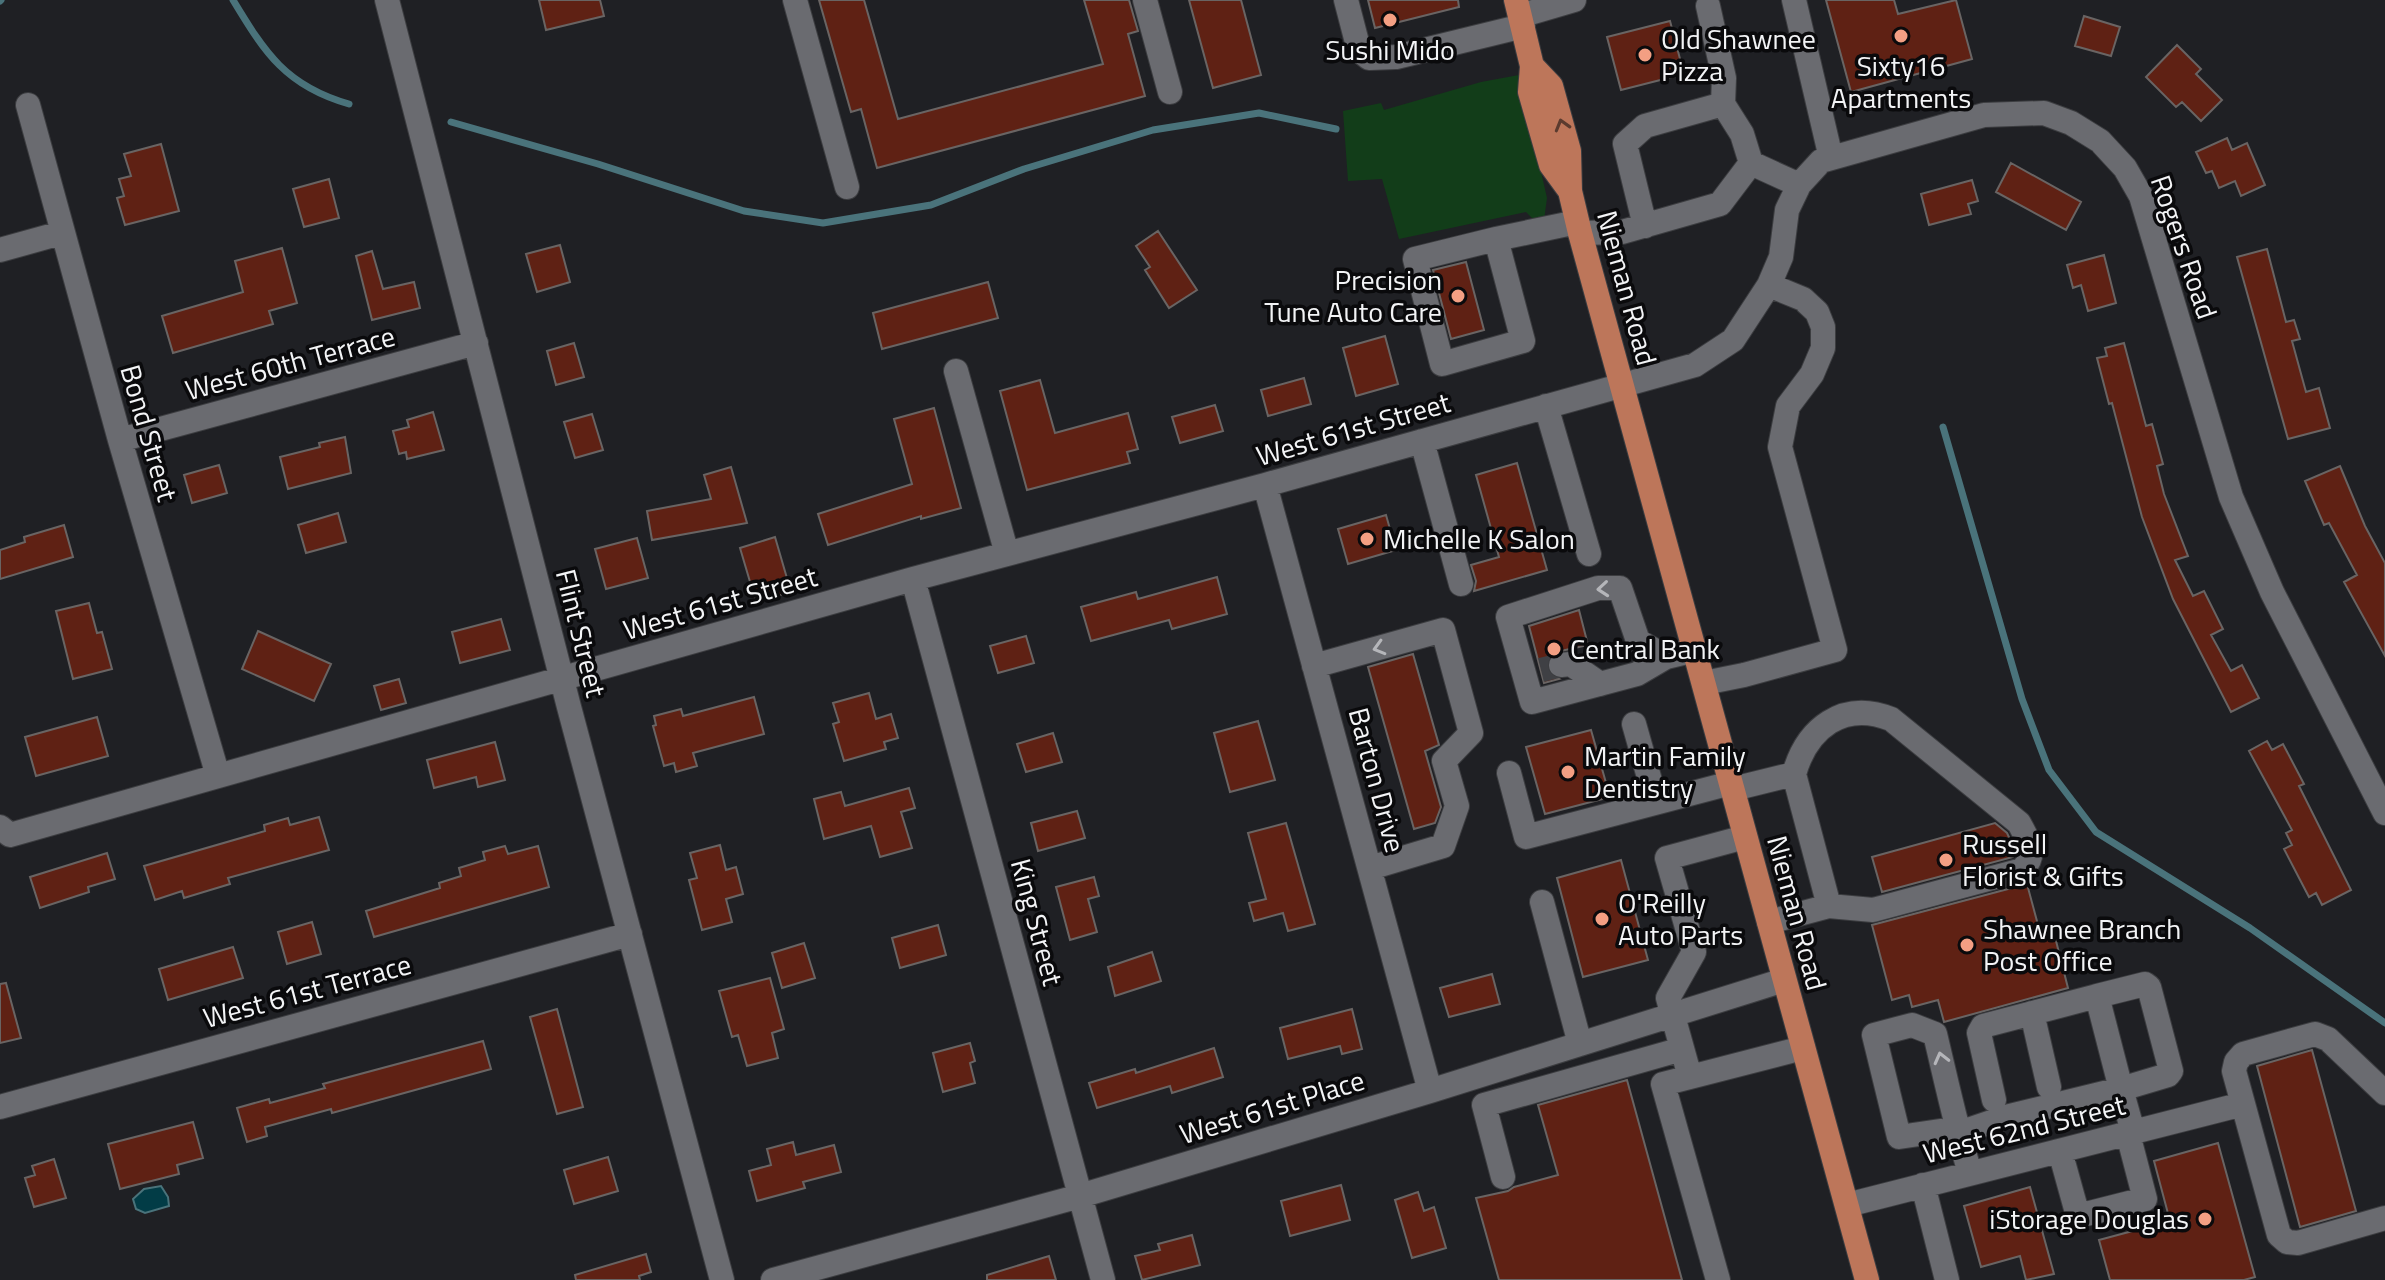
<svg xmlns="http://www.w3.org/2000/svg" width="2385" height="1280" viewBox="0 0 2385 1280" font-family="'Titillium Web',sans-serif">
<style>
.green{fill:#123d19}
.water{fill:#023c46;stroke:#4a737b;stroke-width:2}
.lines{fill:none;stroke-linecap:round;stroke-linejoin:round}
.stream{stroke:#4a737b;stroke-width:7}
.building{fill:#5f2114;stroke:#696463;stroke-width:2}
.minor-tunnel{stroke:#3f4044;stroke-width:24;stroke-dasharray:24 12;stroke-linecap:butt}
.minor-casing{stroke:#3c3d40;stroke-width:26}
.major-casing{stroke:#3c3d40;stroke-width:26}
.minor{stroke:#6a6b70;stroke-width:24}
.major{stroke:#bd765a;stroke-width:24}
.oneway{stroke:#5b3b2f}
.oneway2{stroke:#b5b6ba}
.poi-dot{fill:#f39f83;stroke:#0a0a0c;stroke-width:3}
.labels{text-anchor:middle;stroke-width:7;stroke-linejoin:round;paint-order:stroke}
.poi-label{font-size:28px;fill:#f3f4f6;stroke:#0a0a0c;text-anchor:start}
.street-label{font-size:28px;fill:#f3f4f6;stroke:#0a0a0c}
</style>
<rect width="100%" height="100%" fill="#1f2024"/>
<path class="green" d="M1519,75L1547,198L1544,220L1536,222L1526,212L1399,239L1382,179L1348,181L1343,111L1381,103L1384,110L1481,82Z"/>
<path class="water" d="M161,1186L168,1197L169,1206L145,1213L136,1209L133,1199L144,1189Z"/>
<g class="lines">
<path class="stream" d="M233,0C265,53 286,86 349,104
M0,1L1,0
M451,122L598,164L744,211L823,223L931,205L1024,169L1153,130L1259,113L1336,129
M1943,427L2022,699L2049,770L2096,832L2250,928L2385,1023"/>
</g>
<path class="building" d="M539,0H600L604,16L546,30Z
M819,0H864L898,119L1103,64L1084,0H1129L1138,31L1128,34L1145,96L877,168L861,109L851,112Z
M1189,0H1241L1261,75L1213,88Z
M1368,0H1458L1459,7L1375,28Z
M1826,0H1894L1898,14L1956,0L1972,59L1851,92Z
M2084,16L2120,27L2111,56L2075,46Z
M1670,21L1684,74L1621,90L1607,37Z
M2177,45L2201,69L2196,74L2222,100L2201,121L2182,102L2176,107L2146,77Z
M2227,138L2232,150L2247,143L2265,185L2241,196L2235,181L2219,188L2212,171L2206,173L2196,152Z
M161,144L179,211L125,225L117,198L124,196L119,179L131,176L124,154Z
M2011,163L2081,202L2066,230L1996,192Z
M329,179L339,218L304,227L293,189Z
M1972,180L1978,201L1968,204L1971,214L1929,225L1921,194Z
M1158,231L1197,290L1169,308L1145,270L1150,267L1136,246Z
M560,245L570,282L537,292L526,254Z
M282,248L297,303L269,311L273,324L173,353L162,316L243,292L235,261Z
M2267,249L2286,322L2294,320L2300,339L2292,341L2306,392L2319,388L2330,428L2288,439L2237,257Z
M372,251L383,289L414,282L420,308L372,320L356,256Z
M2104,255L2116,303L2088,311L2081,285L2073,288L2067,265Z
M1466,262L1484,330L1451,339L1433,270Z
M988,282L998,318L882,349L873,313Z
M1385,336L1398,384L1356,396L1343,348Z
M574,343L584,377L556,385L547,351Z
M2124,343L2146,426L2152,424L2163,464L2157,466L2164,494L2188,556L2175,560L2193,596L2204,591L2223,629L2211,635L2231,671L2242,665L2259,698L2231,712L2173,599L2142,517L2112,403L2109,404L2097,358L2107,356L2105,348Z
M1304,378L1311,404L1268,416L1261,390Z
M1040,380L1055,433L1128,413L1138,449L1127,452L1130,463L1027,490L1000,391Z
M1215,405L1223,431L1180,443L1172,417Z
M934,408L961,508L921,519V516L828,545L818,514L912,484L894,419Z
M433,412L444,450L407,459L406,452L399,454L393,431L409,427L407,420Z
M592,414L603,450L575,458L564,422Z
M345,437L351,473L288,489L280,457L320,447L319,443Z
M1517,463L1547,570L1474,591L1476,581L1471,565L1499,557L1476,475Z
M219,465L227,493L192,503L184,475Z
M2340,466L2365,526L2385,563V656L2344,582L2357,575L2329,523L2324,525L2305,481Z
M731,467L747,523L652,540L647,511L711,499L704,475Z
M338,513L346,542L306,553L298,525Z
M1386,515L1396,550L1348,564L1338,529Z
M64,525L73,557L0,579V550L25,542L24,537Z
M775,537L791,592L756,602L740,548Z
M637,538L648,578L606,589L595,549Z
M1217,577L1227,614L1172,629L1169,620L1091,641L1081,607L1136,592L1138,599Z
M89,603L97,633L102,632L112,669L73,679L56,611Z
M1579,610L1588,645L1552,653L1547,660L1546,667L1549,674L1559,679L1544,683L1529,626Z
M501,619L510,650L460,663L452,632Z
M258,631L331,664L314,701L242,669Z
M1026,636L1034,663L998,673L990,646Z
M1413,654L1439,745L1425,751L1441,807L1435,823L1414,829L1368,667Z
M399,679L406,703L381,710L374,686Z
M869,693L876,719L891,714L898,738L884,742L886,749L844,761L833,724L839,722L833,703Z
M754,697L764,734L693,753L697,766L676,772L674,763L664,766L653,726L656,725L654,716L681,709L683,716Z
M97,717L108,756L36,776L25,737Z
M1258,721L1275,780L1230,792L1214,733Z
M1591,730L1610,797L1545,814L1526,747Z
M1053,733L1062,762L1026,772L1017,744Z
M2267,741L2272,750L2283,744L2304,784L2299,786L2351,890L2322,905L2316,893L2309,897L2284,849L2292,845L2286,833L2292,830L2249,751Z
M495,742L505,780L478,787L476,777L434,788L427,760Z
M909,788L915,808L901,812L912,848L880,857L871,826L824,839L814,799L841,792L845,806Z
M1077,811L1085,838L1038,851L1031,823Z
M319,817L329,850L228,878L230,884L184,898L182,891L155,900L144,866L265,831L264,825L288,818L290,825Z
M1286,823L1315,924L1288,931L1283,913L1254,921L1249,903L1266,899L1248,833Z
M1995,823L2007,833L2015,850L2013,857L1882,892L1872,857Z
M720,845L726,870L736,867L743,894L726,899L732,922L702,930L689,880L697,878L690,853Z
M505,846L508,854L538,846L549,887L374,937L366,911L440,888L439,883L461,876L459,868L485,860L483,852Z
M107,853L115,879L88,887L89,892L40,908L30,877Z
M1621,860L1648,960L1583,977L1557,878Z
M1094,877L1099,896L1088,899L1097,932L1070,940L1056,887Z
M2027,884L2041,936L2054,933L2068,988L1944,1022L1938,1000L1912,1007L1909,995L1892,1000L1872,925Z
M312,922L321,954L287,964L278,932Z
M938,925L946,955L900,968L892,938Z
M804,943L815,978L782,988L772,953Z
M233,947L243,978L168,1000L159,969Z
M1152,952L1161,981L1115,996L1108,967Z
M1492,974L1500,1004L1449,1017L1440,988Z
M770,978L784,1029L772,1033L778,1058L747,1066L738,1035L732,1037L719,991Z
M6,983L21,1038L0,1043V984Z
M557,1009L583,1107L557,1114L530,1017Z
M1352,1009L1362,1049L1342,1054L1340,1046L1288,1059L1280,1028Z
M483,1041L491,1069L332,1113L331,1109L265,1127L267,1136L247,1142L237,1108L269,1099L270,1103L325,1088L323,1084Z
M970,1043L975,1061L970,1063L975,1083L943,1092L933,1053Z
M1214,1048L1223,1077L1172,1093L1170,1086L1097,1108L1089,1083L1135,1069L1136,1073Z
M2312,1050L2356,1211L2300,1227L2257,1066Z
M1627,1080L1682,1280H1499L1476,1198L1508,1191L1514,1187L1558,1175L1538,1105Z
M193,1122L203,1158L177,1165L179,1174L120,1189L108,1144Z
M793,1142L796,1155L834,1145L841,1172L803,1182L805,1188L757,1201L749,1171L771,1165L767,1149Z
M2218,1143L2255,1277L2244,1280H2110L2099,1240L2170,1221L2154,1161Z
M608,1157L618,1191L574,1204L564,1170Z
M54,1159L66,1198L34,1207L25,1178L35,1175L32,1166Z
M1341,1185L1350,1220L1290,1236L1281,1201Z
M2030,1187L2054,1274L2026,1280L2020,1256L1981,1267L1964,1206Z
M1418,1192L1424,1211L1434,1207L1446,1248L1412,1258L1395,1200Z
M1192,1235L1200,1265L1142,1280L1135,1256L1160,1250L1158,1244Z
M646,1254L651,1272L639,1276L640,1280H576L575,1275Z
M1049,1256L1056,1280H987V1275Z"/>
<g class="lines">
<path class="minor-tunnel" d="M1541,670L1561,665"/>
<defs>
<path id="minor" d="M387,0L569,707L722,1280
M795,0L847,187
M1145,0L1170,92
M1346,0L1359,50L1369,58L1396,57L1523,26
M1794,0L1831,158
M1708,6L1724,78L1723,104L1742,134L1751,163
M1520,16L1574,0
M28,105L120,440L218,776
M1645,226L1625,144L1645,126L1723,104
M1580,233L1622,232L1720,204L1751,163L1799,185
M1496,239L1415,259L1442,364L1523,341L1496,239L1577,222
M0,250L61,233
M956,371L1007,554
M1546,406L1589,554
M120,440L476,343
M1422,441L1461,584
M1265,485L1430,1091
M913,579L1103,1280
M1666,657L1638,641L1620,588H1598L1508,617L1532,702L1637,674L1666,657L1695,650
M1561,665L1571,664L1600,684
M1314,666L1443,630L1471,733L1444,761L1457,806L1443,846L1370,868
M1704,683L1744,675L1835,650L1780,447L1788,406L1812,374L1823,348V327L1817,312L1803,299L1769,285
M1634,724L1656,802
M1509,773L1526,837L1731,783
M1794,774C1807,728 1843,700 1891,719L2019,823C2028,840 2038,854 2022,870L1873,910L1829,906
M1733,789L1794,774L1829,906L1769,922
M0,827L10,835L913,579L1265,485L1695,365L1733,340L1769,285L1781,257L1787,210L1799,185L1821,161L1984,115L2044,113L2071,123L2100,141L2125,168L2141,196L2231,497L2272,592L2385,813
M1542,902L1580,1044
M2032,1013L2049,1087
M1690,1077L1668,998L1694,952L1667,858L1745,837
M2385,1093L2328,1039L2315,1034L2243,1054L2236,1062L2234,1071L2279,1235L2287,1242L2298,1243L2385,1218
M1994,1100L1979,1033L1983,1026L2097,996L2121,1089L2168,1075L2171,1071L2149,987L2145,984L2097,996
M0,1107L630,934
M2060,1151L2078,1216L2145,1199L2128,1134
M1970,1173C1956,1127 1946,1080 1935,1034L1912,1025L1874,1035L1899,1137L1940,1131L1959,1133L2006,1117L2121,1089L2133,1132
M1503,1177L1484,1105L1682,1049
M1923,1185L1947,1280
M1847,1205L2243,1104
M773,1280L1080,1196L1430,1091L1784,980
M1718,1280L1663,1084L1803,1048"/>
<path id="major" d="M1516,0L1532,66L1530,92L1551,165L1570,191
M1532,66L1551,86L1569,151L1570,191L1580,233L1867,1280"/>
</defs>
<use href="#minor" class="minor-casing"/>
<use href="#major" class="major-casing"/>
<use href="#minor" class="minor"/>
<use href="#major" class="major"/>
</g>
<defs><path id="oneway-chevron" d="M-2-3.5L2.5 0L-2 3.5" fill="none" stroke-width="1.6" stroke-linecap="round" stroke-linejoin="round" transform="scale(2)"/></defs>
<use class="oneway" href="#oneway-chevron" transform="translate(1562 125) rotate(-106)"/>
<g class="oneway2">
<use href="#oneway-chevron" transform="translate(1603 589) rotate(175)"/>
<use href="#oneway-chevron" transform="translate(1379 648) rotate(164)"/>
<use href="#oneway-chevron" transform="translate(1941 1058) rotate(-104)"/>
</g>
<g class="poi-dot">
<circle cx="1390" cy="20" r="8"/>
<circle cx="1901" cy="36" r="8"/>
<circle cx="1645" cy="55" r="8"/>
<circle cx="1458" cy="296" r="8"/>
<circle cx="1367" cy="539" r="8"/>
<circle cx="1554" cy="649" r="8"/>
<circle cx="1568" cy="772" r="8"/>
<circle cx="1946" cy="860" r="8"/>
<circle cx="1602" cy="919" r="8"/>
<circle cx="1967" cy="945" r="8"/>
<circle cx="2205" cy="1219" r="8"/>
</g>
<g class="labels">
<g class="poi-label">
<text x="1661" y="49">Old Shawnee<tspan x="1661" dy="32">Pizza</tspan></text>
<text x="1390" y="60" text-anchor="middle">Sushi Mido</text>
<text x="1901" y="76" text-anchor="middle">Sixty16<tspan x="1901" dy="32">Apartments</tspan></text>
<text x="1442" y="290" text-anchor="end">Precision<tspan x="1442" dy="32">Tune Auto Care</tspan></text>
<text x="1383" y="549">Michelle K Salon</text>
<text x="1570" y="659">Central Bank</text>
<text x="1584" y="766">Martin Family<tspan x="1584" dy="32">Dentistry</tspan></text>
<text x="1962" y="854">Russell<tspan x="1962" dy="32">Florist &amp; Gifts</tspan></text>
<text x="1618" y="913">O'Reilly<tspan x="1618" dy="32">Auto Parts</tspan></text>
<text x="1983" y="939">Shawnee Branch<tspan x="1983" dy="32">Post Office</tspan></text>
<text x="2189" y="1229" text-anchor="end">iStorage Douglas</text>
</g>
<g class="street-label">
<text transform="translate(2184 247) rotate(71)" y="10">Rogers Road</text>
<text transform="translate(1627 288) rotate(75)" y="10">Nieman Road</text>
<text transform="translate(290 363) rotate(-15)" y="10">West 60th Terrace</text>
<text transform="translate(1353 429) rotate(-16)" y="10">West 61st Street</text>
<text transform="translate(149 433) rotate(74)" y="10">Bond Street</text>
<text transform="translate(720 603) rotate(-16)" y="10">West 61st Street</text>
<text transform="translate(581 633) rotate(76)" y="10">Flint Street</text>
<text transform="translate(1377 780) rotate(75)" y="10">Barton Drive</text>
<text transform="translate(1797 913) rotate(75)" y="10">Nieman Road</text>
<text transform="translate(1037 922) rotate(75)" y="10">King Street</text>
<text transform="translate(307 991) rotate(-15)" y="10">West 61st Terrace</text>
<text transform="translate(1272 1107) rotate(-17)" y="10">West 61st Place</text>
<text transform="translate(2024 1129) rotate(-14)" y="10">West 62nd Street</text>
</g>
</g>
</svg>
